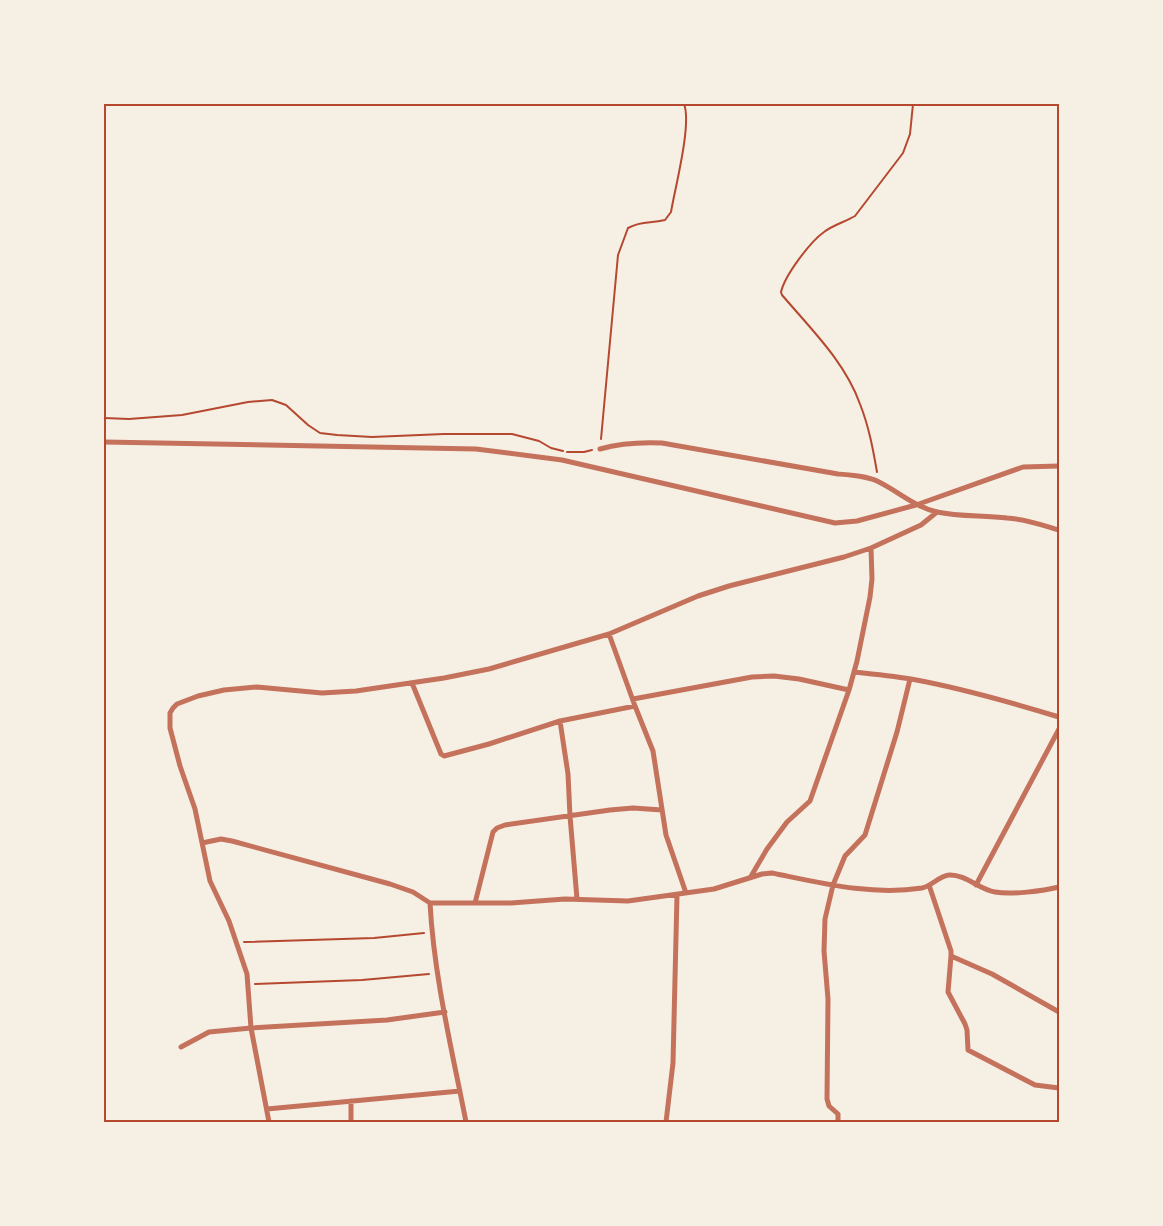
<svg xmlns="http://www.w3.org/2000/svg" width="1163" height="1226" viewBox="0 0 1163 1226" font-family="Quicksand,sans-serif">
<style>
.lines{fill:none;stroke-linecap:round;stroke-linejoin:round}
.path{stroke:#b5482f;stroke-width:2}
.minor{stroke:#c5725c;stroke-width:5}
.neatline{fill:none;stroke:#b5482f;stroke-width:2}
</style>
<rect width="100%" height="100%" fill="#f6efe4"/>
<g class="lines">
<path class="path" d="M104,418L129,419L182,415L248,402L272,400L286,405L308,425L320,433L337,435L372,437L444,434H512L539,441L551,448L563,451
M601,439L618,255L628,228C643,220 650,224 665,220L671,212C675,188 692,124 684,104
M567,452H584L592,450
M877,472C873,449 869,427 860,404C845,362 811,329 782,295L781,292C785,275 810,242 824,232C833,225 845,222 855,216L903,153L910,134L913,104
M244,942L374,938L424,933
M255,984L362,980L429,974"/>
<path class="minor" d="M104,442L476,449L562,460L835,523L857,521L916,505L1023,467L1059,466
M600,449C621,443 640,442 662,443L838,474C851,475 867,476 879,482C899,492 915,507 937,512C960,517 984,515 1007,518C1025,519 1042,525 1059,530
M609,634L635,706L653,751L666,835L686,893
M854,672C873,674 892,676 911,679C961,688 1010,702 1059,717
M412,683L441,754L444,756L489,744L560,721L635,706
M633,699L752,677L774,676L799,679L849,690
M560,721L568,774L570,816L577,899
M202,843L221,839L232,841L390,884L413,892L430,903C434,977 452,1050 466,1122
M750,878L767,849L787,822L810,801L849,690L857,661L870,597L872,579L871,548
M929,885L951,951V956L992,974L1059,1012
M976,885L1059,729
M430,903H511L565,899L628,901L714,889L762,874L772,873C821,883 872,896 922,888C932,886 939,876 949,875C965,874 980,890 995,892C1011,895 1043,891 1059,887
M475,903L493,832L497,828L505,825L610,810L633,808L662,810
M951,956L948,992L965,1024L967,1030L968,1050L1035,1085L1059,1088
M181,1047L209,1032L251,1028L387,1020L445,1012
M351,1101V1122
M267,1109L460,1091
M269,1122L251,1028L247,974L229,921L210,881L195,809L180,766L170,728V713L173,708L177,704L198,696L224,690L257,687L322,693L356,691L444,678L489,669L609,634L698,596L729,586L844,557L871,548L921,525L937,512
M666,1122L673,1063L677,895
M838,1122V1114L829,1106L827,1099L828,999L824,951L825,919L833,885L845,856L865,835L897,732L910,679"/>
</g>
<rect width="1163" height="1226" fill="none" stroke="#f6efe4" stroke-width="210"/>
<rect x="105" y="105" width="953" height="1016" class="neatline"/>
</svg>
